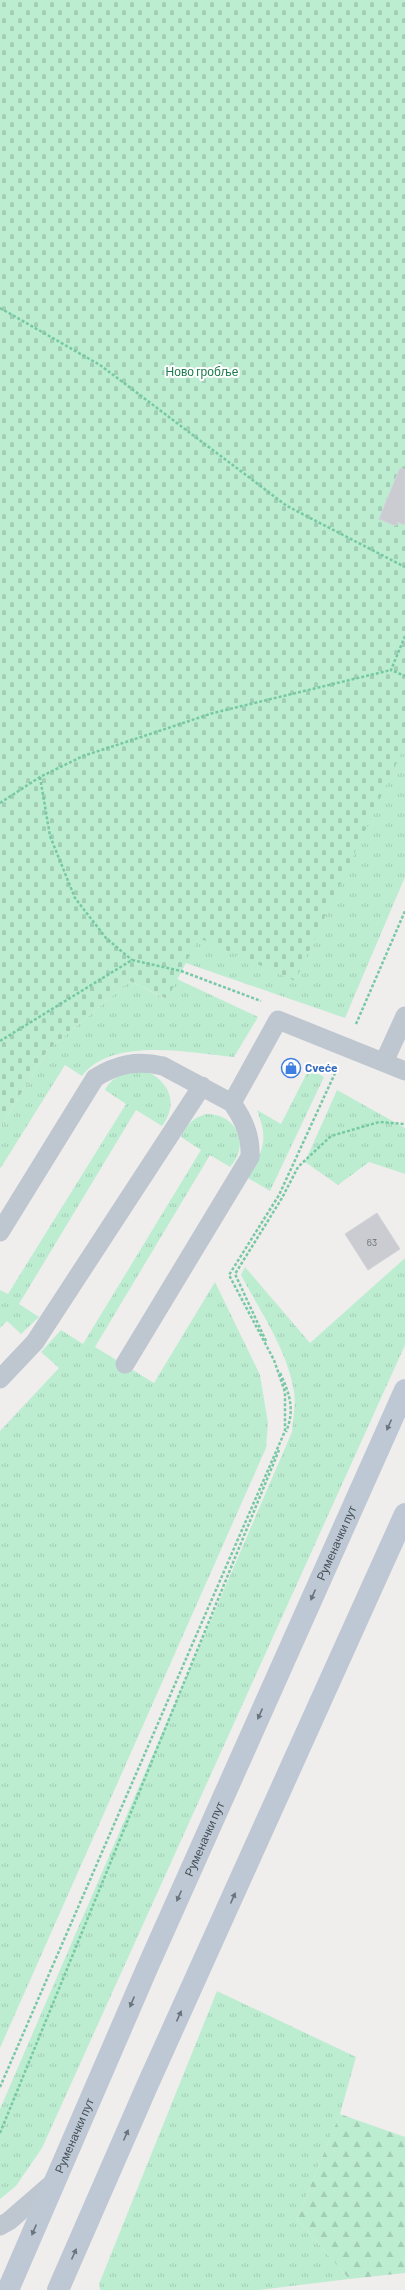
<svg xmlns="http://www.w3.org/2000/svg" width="405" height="2290" viewBox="0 0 405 2290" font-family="Barlow,sans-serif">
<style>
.grass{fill:url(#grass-tufts)}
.forest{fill:url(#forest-firs)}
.cemetery{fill:url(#cemetery-stones)}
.building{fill:#caccd2;stroke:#d1d3d9}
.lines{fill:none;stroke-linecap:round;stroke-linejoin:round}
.path{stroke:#76c9a4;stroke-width:2.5;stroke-dasharray:3 2;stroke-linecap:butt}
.service{stroke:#bec7cf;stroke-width:19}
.secondary{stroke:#bec8d4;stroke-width:22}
.oneway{fill:#6a747f}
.labels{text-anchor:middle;stroke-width:4;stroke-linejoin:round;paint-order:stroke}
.number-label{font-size:10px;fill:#676f78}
.park-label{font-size:12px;fill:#1a784d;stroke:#fff}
.shop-label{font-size:12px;font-weight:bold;fill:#366cbe;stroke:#fff;text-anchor:start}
.street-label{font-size:12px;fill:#46505a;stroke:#fff}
</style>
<defs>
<pattern id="grass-tufts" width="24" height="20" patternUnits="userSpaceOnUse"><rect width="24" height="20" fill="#bcedd1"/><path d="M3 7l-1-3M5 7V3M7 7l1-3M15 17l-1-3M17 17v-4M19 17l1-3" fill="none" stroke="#a3cdb6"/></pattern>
<pattern id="forest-firs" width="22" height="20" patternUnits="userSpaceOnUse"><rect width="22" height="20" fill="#bcedd1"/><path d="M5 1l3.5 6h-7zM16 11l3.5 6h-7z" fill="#a3cdb6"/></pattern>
<pattern id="cemetery-stones" width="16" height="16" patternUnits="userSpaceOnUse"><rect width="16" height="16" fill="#bcedd1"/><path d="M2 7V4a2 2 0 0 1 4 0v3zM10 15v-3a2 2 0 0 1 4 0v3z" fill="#a3cdb6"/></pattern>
</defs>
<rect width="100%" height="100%" fill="#f0eded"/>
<path class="grass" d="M405,688V877L345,1018L151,951Z
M177,979L258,1017L234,1057C191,1053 112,1036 82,1076L65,1065L0,1169V1128L47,1051L130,981L166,999Z
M309,1069L324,1077L270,1191L248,1178C263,1148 269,1142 257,1110L281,1124Z
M144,1070C168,1080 180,1102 162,1126L136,1110L19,1304L39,1317L21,1334L7,1321L0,1328V1290L8,1294L126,1104L105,1090C113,1074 128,1074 144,1070Z
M337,1090L405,1128V1174L369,1162L338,1185L305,1162Z
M206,1114C236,1113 251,1145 230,1167L210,1155L95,1347L154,1383L215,1282L260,1375L268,1423L266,1448L0,2048V1431L59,1368L41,1352L61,1330L83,1344L201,1150L181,1137C186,1125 193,1118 206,1114Z
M405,1258V1345L42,2148L16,2186L0,2199V2109L292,1432C293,1419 296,1405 294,1392C288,1351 260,1311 241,1275L245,1267L310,1343Z
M217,1991L356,2057L340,2114L297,2219L349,2279L259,2290H100L99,2284Z"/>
<path class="forest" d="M340,2114L405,2137V2273L349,2279L297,2219Z"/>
<path class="cemetery" d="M0,0H405V745L295,981L199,938L167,999L130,981L47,1051L0,1128Z"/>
<path class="building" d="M400,468L405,470V525L398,522L396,526L379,519Z
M377,1213L400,1249L368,1270L345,1234Z"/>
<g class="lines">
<path class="path" d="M0,308L100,365L287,506L405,567
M405,636L391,670L405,676
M40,777L50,836L75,898L106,938L132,960
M0,803L40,777L83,756L129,741L213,713L391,670
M356,1024L405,911
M0,1041L132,960L181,971L261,1001
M266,1341L235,1274L282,1198L298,1167L331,1136L379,1122L405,1124
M280,1373C290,1394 295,1410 286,1432
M0,2087L285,1431V1392L274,1360L229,1275L279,1195L336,1071
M0,2133L279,1450"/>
<path class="service" d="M384,1062L405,1016
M0,1232L95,1078C117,1064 137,1060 163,1066L232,1103
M125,1364L250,1157C251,1136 244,1120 232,1103L278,1020L405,1071
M0,1379L35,1342L202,1086
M0,2226L9,2221L54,2182"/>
<g class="secondary">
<path id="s1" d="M8,2290L148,1966L405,1390"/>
<path d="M58,2290L147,2086L405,1514"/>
</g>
</g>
<defs><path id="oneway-solid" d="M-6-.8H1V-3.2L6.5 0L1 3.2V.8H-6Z"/></defs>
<g class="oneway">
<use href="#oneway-solid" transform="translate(389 1425) rotate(114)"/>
<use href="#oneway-solid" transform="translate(313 1595) rotate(114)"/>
<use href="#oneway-solid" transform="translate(260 1714) rotate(114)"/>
<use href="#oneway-solid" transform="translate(179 1896) rotate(114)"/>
<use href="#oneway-solid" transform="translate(233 1898) rotate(-66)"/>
<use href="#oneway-solid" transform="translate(132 2002) rotate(113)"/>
<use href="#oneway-solid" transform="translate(179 2016) rotate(-66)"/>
<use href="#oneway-solid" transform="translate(126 2135) rotate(-66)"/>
<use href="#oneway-solid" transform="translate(34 2230) rotate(113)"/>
<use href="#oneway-solid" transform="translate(74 2254) rotate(-66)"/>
</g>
<defs>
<symbol id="shop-ring" viewBox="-11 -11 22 22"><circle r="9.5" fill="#fff" stroke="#3f7fe0" stroke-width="1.5"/><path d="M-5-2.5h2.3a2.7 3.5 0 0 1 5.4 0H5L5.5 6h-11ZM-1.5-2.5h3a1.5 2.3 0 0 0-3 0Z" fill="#3f7fe0"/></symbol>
</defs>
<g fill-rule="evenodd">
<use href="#shop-ring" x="280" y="1057" width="22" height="22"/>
</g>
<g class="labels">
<g class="number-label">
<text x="372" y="1246">63</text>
</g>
<g class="park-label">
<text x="202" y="376">Ново гробље</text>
</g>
<g class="shop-label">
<text x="305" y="1072">Cveće</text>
</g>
<g class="street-label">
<text dy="4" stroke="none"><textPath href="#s1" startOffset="816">Руменачки пут</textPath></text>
<text dy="4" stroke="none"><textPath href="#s1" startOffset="492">Руменачки пут</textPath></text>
<text dy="4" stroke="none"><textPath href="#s1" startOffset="168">Руменачки пут</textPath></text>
</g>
</g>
</svg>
